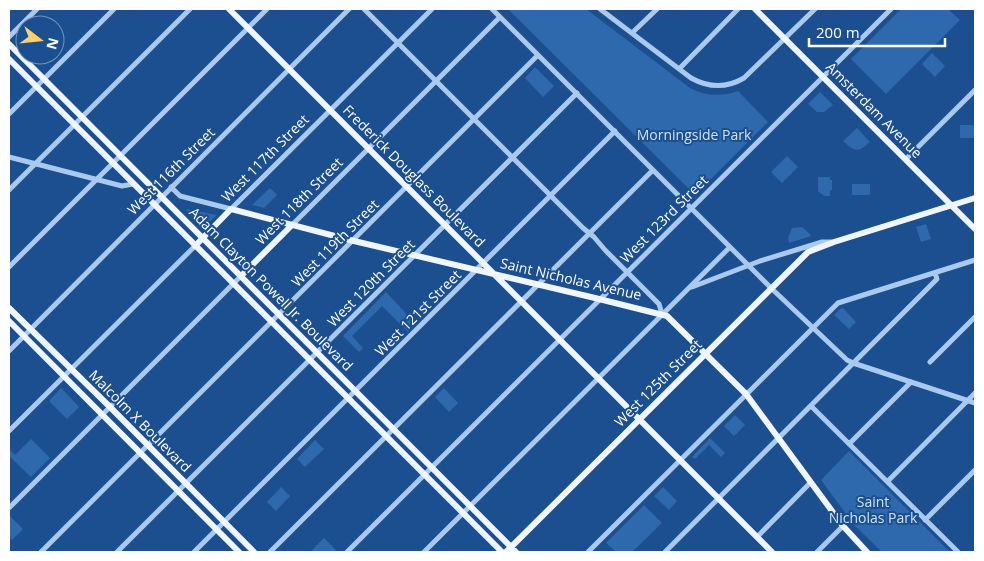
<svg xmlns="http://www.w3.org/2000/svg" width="984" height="561" viewBox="0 0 984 561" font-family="'Open Sans',sans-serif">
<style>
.green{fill:#2e69ad}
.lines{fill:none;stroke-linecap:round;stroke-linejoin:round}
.minor{stroke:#a9c9ee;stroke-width:5}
.major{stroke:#f0f6ff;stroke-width:6}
.labels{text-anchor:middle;stroke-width:4;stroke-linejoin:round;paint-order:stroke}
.street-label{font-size:14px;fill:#fff;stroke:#1b4f8f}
.park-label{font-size:14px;fill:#cfe3fa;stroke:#1b4f8f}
</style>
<rect width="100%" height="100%" fill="#1b4f8f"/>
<path class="green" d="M508,9H586L690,88C705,96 721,97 738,91L768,122L699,191H691Z
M901,9H948L960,20L886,94L851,59Z
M932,53L945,66L935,77L922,64Z
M535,67L554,86L543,97L525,78Z
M820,92L833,105L824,112H817L808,104Z
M960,125H975V138H960Z
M857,128L870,142C858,153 855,152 843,141Z
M787,156L798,167L782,183L771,172Z
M818,177H830V180H832V190H830V196H824L818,191Z
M852,184H870V195H852Z
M270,188L277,195L264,208L252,205Z
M187,209L217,215L203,228L186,210Z
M926,224L931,239L921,242L916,227Z
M802,227L810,234L811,236L789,243L788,238L792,228Z
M386,292L416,324L408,332L382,306L352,336L363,348L359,352L343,336Z
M843,308L856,322L849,329L834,315L840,309Z
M61,388L79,407L67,419L49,401Z
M444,388L458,403L449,412L435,397Z
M735,415L745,425L734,436L724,426Z
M710,438L725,453L721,457L709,445L695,459L692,457Z
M31,439L50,458L31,477L9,456V449L15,455Z
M315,440L324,449L305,467L297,459Z
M849,451L950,552H882L855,526L821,480Z
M281,487L290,496L276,511L267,502Z
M663,487L677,501L669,510L654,496Z
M644,505L662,523L632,552H616L606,543Z
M9,515L23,529L12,540L9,537Z
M324,538L338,552H310Z"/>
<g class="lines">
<path class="minor" d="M364,9L583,228L594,237L605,250L659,304L662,314
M492,9L771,288L847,360L853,363L975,403
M600,9L691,78C709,88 727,88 744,78L815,9
M632,33L657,9
M9,37L37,9
M679,69L738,9
M9,114L114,9
M9,157L91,178L122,186L133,184
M906,159L975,90
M171,187L180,196L231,209L432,9
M9,190L190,9
M292,225L500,17
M9,267L267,9
M692,287L760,261L822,242H831
M9,351L349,9
M930,362L975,317
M811,406L958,552
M9,431L195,246
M849,444L911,382
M888,481L975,393
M9,508L241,276
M925,520L975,470
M757,537L810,483
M41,552L538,55
M117,552L577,93
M194,552L615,131
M270,552L653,170
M347,552L891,9
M424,552L730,247
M588,552L838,303L975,260
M665,552L937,279L935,273
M817,552L843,526"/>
<path class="major" d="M229,9L772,552
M755,9L975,229
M9,44L516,552
M9,59L502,552
M195,246L231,209L354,241L595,298L667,316L746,394L843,526L867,552
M241,276L292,225
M9,308L110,407L254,552
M9,321L239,552
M506,552L808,252L834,242L975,198"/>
</g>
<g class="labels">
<g class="street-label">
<text transform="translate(874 110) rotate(45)" y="5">Amsterdam Avenue</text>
<text transform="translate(265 158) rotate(-45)" y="5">West 117th Street</text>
<text transform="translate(171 171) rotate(-45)" y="5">West 116th Street</text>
<text transform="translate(414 176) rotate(45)" y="5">Frederick Douglass Boulevard</text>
<text transform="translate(299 201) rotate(-45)" y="5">West 118th Street</text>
<text transform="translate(664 219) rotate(-45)" y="5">West 123rd Street</text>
<text transform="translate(335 243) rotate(-45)" y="5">West 119th Street</text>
<text transform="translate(571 279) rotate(13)" y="5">Saint Nicholas Avenue</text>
<text transform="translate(371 283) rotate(-45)" y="5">West 120th Street</text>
<text transform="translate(271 289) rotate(45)" y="5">Adam Clayton Powell Jr. Boulevard</text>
<text transform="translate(418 313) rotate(-45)" y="5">West 121st Street</text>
<text transform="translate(658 383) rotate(-45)" y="5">West 125th Street</text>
<text transform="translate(140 421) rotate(45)" y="5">Malcolm X Boulevard</text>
</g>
<g class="park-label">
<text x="694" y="140">Morningside Park</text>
<text x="873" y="507">Saint<tspan x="873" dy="16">Nicholas Park</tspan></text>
</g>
</g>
<rect width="984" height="561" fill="none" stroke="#ffffff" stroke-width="20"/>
<g transform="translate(40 40) rotate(106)"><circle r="24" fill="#1b4f8f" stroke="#7695bc"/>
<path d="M0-4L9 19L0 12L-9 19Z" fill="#ffd166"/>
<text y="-8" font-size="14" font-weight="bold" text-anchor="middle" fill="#ffffff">N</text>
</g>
<path d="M809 38v8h136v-8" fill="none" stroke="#ffffff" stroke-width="2.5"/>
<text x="816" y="38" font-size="15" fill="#ffffff" stroke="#1b4f8f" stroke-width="4" paint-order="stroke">200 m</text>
</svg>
